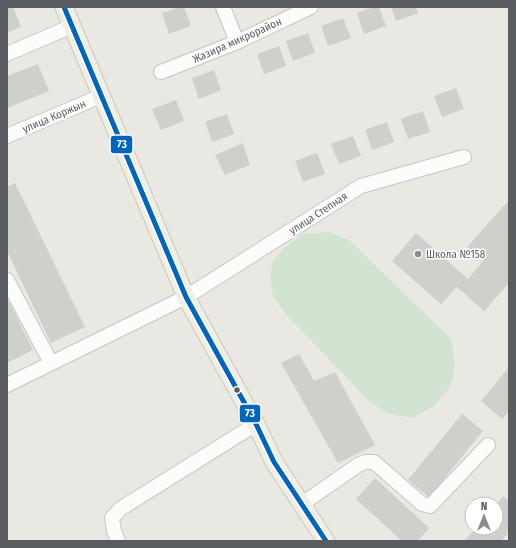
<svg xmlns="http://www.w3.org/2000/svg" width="516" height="548" viewBox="0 0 516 548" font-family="'Fira Sans Condensed',sans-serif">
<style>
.green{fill:#d2e4d1}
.building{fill:#cfcfcc}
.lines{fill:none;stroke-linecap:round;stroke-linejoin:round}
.minor-casing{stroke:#c5c5c5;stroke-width:16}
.major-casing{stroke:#cec8b3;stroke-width:19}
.minor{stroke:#fcfcfb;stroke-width:14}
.major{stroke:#f0efe6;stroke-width:17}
.bus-1-casing{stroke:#fff;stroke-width:8}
.bus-1{stroke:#0065bd;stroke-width:5}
.poi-dot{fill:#8b8d8e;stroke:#fff;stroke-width:1.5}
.bus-dot{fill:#595c60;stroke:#fff;stroke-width:1.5}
.labels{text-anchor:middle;stroke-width:3;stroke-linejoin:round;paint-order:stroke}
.street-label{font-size:11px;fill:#595c60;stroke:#fff}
.poi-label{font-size:11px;fill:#595c60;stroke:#fff;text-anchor:start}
.line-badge{stroke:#fff;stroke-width:1.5}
.badge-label{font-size:11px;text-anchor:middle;font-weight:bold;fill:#fff}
</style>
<rect width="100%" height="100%" fill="#e9e8e3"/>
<path class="green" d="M329,232L349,240L451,339L455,362L453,377L449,388L434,406L413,418L389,414L369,401L284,312L273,296L270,277L273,261L284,248L302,234Z"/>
<path class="building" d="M9,7H13L21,27L7,33V8Z
M179,7H184L191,26L169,34L162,13Z
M374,7H379L386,26L364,34L357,13Z
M391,7H416L418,13L396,21Z
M343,18L351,38L328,46L321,26Z
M308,33L315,53L293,61L286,41Z
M279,46L286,66L264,74L257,54Z
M38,64L49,91L7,108V76Z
M214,70L221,90L199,99L192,78Z
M456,88L464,109L442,117L434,96Z
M176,100L184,121L161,130L152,109Z
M423,111L430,132L408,139L401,119Z
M227,114L234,134L212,142L205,122Z
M387,122L394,142L372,150L365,130Z
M353,136L361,156L339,164L331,144Z
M243,143L250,165L225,175L215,155Z
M317,153L325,174L303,182L295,161Z
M15,183L85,327L51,343L7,251V187Z
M509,200V283L484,311L457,287L441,304L392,261L416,233L468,279L483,261L467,247Z
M7,298L33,350L7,363Z
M299,354L314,381L335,372L375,445L338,463L281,363Z
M509,367V411L502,419L481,401Z
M462,414L483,431L429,497L408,480Z
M375,478L429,528L418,541H402L356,499Z
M503,496L509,501V532L501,541H464L476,528H496V505Z"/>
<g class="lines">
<defs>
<path id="minor" d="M223,7L237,42
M7,54L72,26
M161,72L237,42L311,7
M7,136L101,96
M7,280L51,363
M7,385L186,297L361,186L464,157
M302,504L358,465L365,462H374L422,504L430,506L488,445
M118,541L114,531L112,518L120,509L256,424"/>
<path id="major" d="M64,7L186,297L256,424L274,462L326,541"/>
</defs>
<use href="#minor" class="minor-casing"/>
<use href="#major" class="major-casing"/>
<use href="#minor" class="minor"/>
<use href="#major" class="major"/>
<defs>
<path id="bus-1" d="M64,7L186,297L256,424L274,462L326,541"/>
</defs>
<use href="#bus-1" class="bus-1-casing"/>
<use href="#bus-1" class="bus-1"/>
</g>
<circle class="poi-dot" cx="418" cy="254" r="4"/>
<circle class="bus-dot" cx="237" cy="390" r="3.5"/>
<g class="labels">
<g class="street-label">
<text transform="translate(237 40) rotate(-24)" y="4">Жазира микрорайон</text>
<text transform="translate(54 116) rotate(-23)" y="4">улица Коржын</text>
<text transform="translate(318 213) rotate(-33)" y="4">улица Степная</text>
</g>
<g class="poi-label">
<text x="426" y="258">Школа №158</text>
</g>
</g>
<g class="line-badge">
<rect x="110" y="135" width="23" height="19" rx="4" fill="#0065bd"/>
<rect x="239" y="404" width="22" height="19" rx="4" fill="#0065bd"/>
</g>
<g class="badge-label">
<text x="122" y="148">73</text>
<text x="250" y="417">73</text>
</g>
<rect width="516" height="548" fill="none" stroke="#595c60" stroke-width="16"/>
<g transform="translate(484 516)"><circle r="19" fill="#ffffff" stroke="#bdbebf"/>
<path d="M0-3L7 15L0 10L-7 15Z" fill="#8b8d8e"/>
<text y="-6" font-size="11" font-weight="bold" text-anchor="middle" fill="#595c60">N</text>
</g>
</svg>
